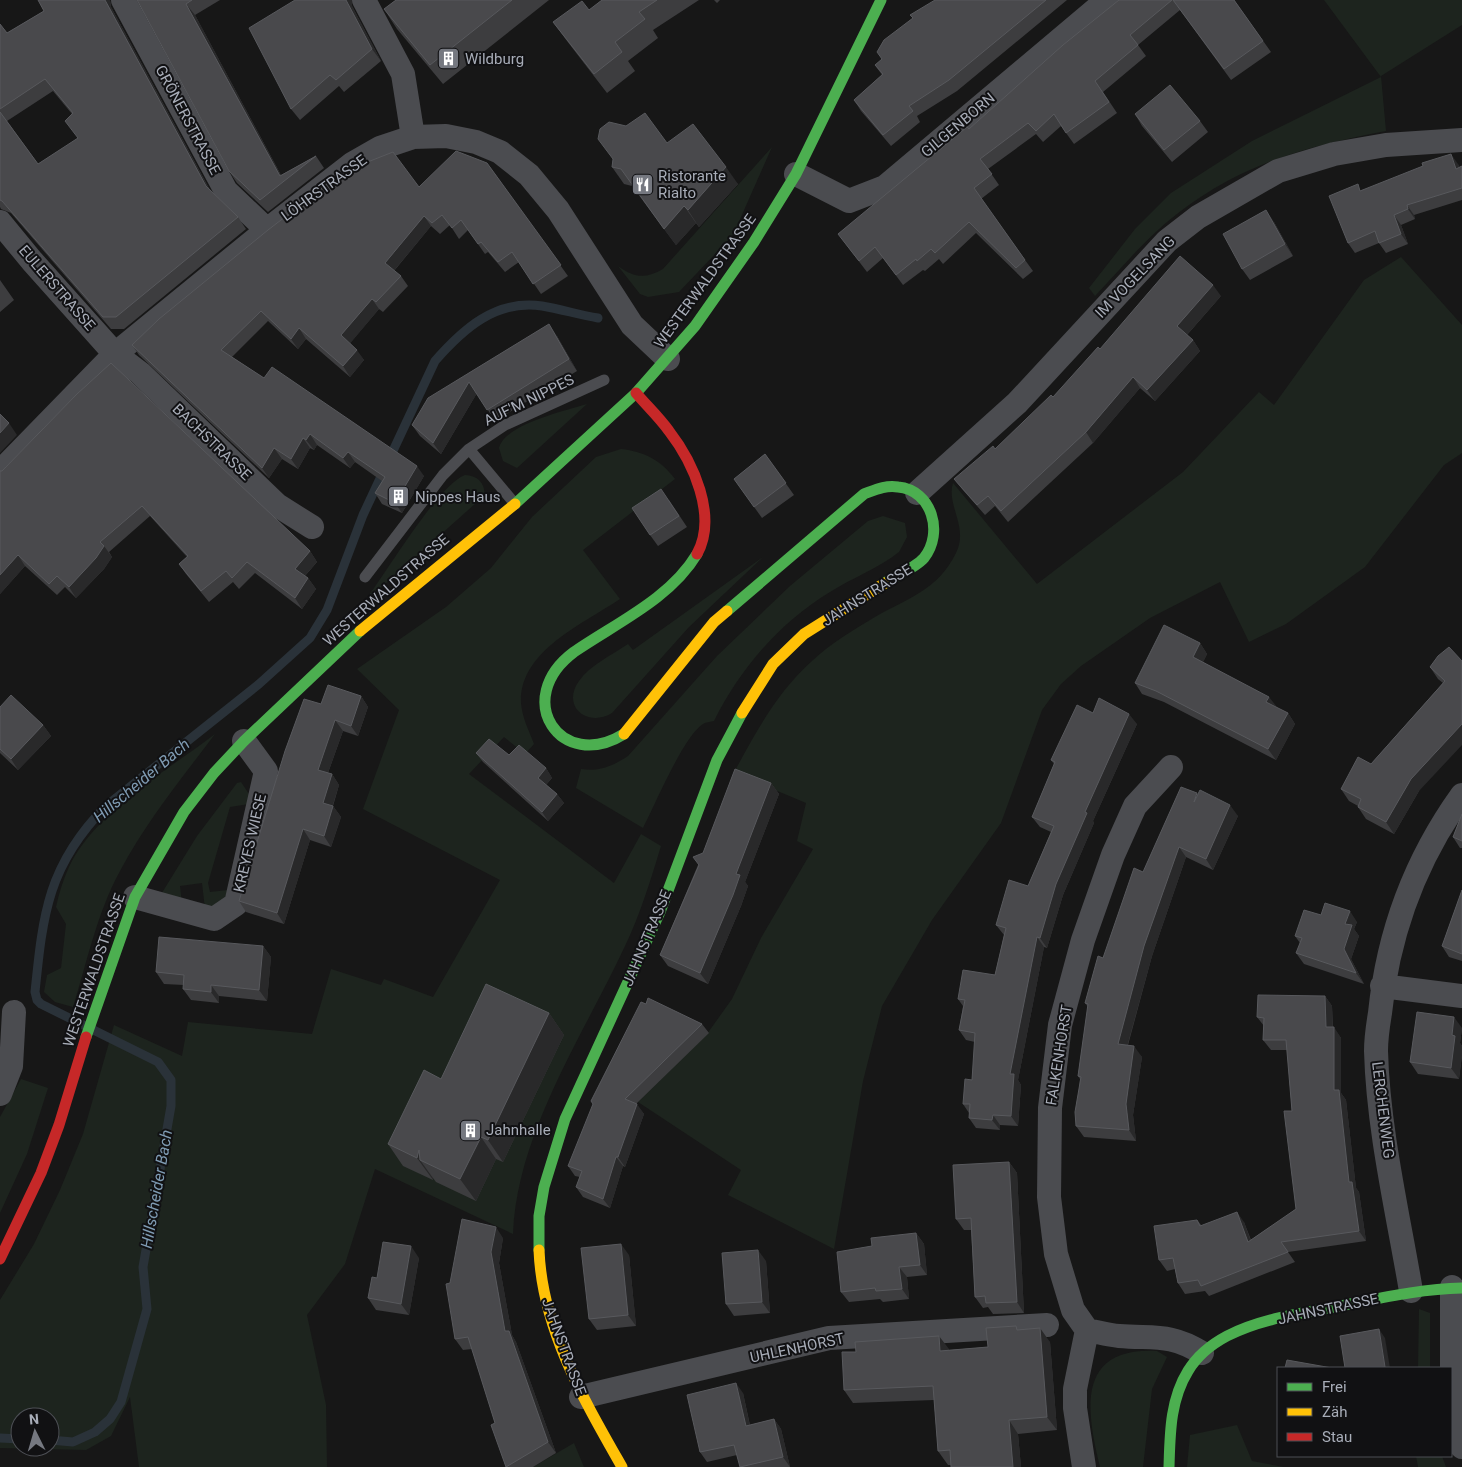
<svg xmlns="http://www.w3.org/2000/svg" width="1462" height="1467" viewBox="0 0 1462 1467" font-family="Roboto,sans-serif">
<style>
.green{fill:#1d241e;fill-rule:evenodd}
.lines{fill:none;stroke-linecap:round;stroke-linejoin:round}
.stream{stroke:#2a3239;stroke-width:9}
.lane{stroke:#4b4c50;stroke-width:11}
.street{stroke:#4b4c50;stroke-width:24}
.fast{stroke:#4caf50;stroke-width:11}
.slow{stroke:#ffc107;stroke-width:11}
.jam{stroke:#c62828;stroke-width:11}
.wall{fill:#3d3d3f;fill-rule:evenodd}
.shaded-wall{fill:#29292a}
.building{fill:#49494c;stroke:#58595d}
.labels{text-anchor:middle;stroke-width:4;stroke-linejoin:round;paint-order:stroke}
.poi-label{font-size:15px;fill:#a8adb8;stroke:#111113;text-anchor:start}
.street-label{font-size:15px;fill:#a8adb8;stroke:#111113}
.water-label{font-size:16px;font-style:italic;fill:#7f9bb3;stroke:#111113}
</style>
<rect width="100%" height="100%" fill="#171717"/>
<path class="green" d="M1324,0H1462V25L1381,76L1386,131C1297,148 1228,168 1158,230C1136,250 1116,274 1095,296L1089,288L1135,229L1171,193L1252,141L1381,77Z
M772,147L733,235L679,292L648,297L640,294L618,266C634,278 646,279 663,269Z
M1401,257L1462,325V453L1444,465L1365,567L1286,624L1249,642L1220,582L1150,618L1081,666L1061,684L1042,710L1001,823L932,920L882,1006L863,1081L834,1249L728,1195L741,1170L638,1102L707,1034L732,999L761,938L813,849L797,841L806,803L739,775L732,776C755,734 776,693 812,661C830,644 853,630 875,617C908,598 938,590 956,553C969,527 946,505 953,483L1037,584L1183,472L1259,392L1274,405L1364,280Z
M587,404L517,468L503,461L499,448C505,424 565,411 587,404Z
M621,449C645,452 661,460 675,479L583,550L620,599C583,624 519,651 521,703C522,717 529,731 534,744L525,754L504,737L469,774L614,883L641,834L661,846C651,879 640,915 625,946C583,1036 517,1133 513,1234L375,1169L345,1264L307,1315L326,1405L327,1467H139L130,1397L111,1436L86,1450L0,1448V1300L34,1244L60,1190L83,1134L114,1025L182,1056L188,1022L312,1034L331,969L381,985L384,979L433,997L500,880L363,809L399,710L357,669L446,607L491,568L532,517L596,457ZM20,1417H50V1447H20Z
M465,475C478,476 484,482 485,495L374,594L369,595C388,570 439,484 465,475Z
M883,516L905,523L907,537L899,552C879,568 852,578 830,592C779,623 740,669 714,721C710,722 706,722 703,724C683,737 655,805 643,828L576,788L581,769C599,772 613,766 628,756L717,656L790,586L868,521Z
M763,557L689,627L612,713C587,728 561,706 579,681C590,665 612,655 628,644L633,650Z
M215,734C182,778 146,822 120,871C97,913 87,962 73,1007L55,1002L44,992L47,975L61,968L66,924L56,907C59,893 63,880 69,867C95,812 168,770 215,734Z
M241,782L249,794V804L230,807L208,883L210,892L228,890L222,905L205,909L202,883L180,886L182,904L160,896L197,836L237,783Z
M21,1079L48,1088L27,1154L0,1213V1117Z
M1419,1309L1430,1313V1368H1418Z
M1157,1351L1167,1357L1152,1389L1143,1467H1100C1086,1410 1076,1347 1157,1351Z
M1237,1425L1252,1461L1284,1467H1187L1190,1435Z
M574,1443L584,1467H533Z
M1416,1456H1442L1446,1467H1418Z"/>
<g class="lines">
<path class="stream" d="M0,1438L20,1439
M50,1440L73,1442L95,1432L110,1419L121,1402L147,1309L143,1267L171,1106V1080L158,1062L41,1004L37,1000L35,992C43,913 48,865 106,806L259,684L310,638L327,610L363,515L435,361C463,329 496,299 542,306C561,309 579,315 598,318"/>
<path class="lane" d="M469,449L515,504
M365,577L443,475L469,449L505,425L604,380"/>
<path class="street" d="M123,0L226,191L267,230
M364,0L403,74L413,137
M796,174L849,201L885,187L1107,0
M0,222L32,261L115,354L140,373L277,505L312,527
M0,472L115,354L267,230L352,164L380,148L413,137L446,136L476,142L500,152L529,175L558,210L632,325L668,359
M917,493L1017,403L1167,241L1198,217L1278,171L1334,154L1386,145L1462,140
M135,897L214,919L236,904L266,771L244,741
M1382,986L1462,996
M0,1094L11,1066L14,1012
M1452,1287V1404L1462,1447
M1411,1291C1398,1214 1378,1129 1376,1051C1376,1038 1378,1025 1380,1013C1388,934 1416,859 1462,795
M1087,1330L1073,1310L1056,1254L1049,1197L1050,1108L1060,1025L1083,940L1113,855L1135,806L1171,767
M581,1397L829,1338L1047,1325
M1084,1467L1075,1408V1389L1087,1330C1098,1332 1108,1335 1119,1336C1154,1339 1170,1333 1202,1353"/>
<path class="fast" d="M515,504L636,393L695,326L754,242L796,174L881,0
M727,611L864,494C875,490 885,485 898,487C932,490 944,533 924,558C915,568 896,576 885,583
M624,734C561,773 511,699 574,652C616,623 670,599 697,554
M86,1037L135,897L184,812L214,773L244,741L360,631
M539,1250V1216L544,1187L565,1119L660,912L717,760L742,713
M1169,1467C1170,1434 1170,1400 1188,1371C1197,1356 1212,1344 1227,1336C1260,1319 1298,1314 1334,1307C1377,1299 1418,1289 1462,1288"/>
<path class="slow" d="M360,631L515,504
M742,713L773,664L804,634L885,583
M624,734L714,622L727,611
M539,1250C542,1329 584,1400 622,1467"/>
<path class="jam" d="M636,393C647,406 659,417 669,431C693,462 718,516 697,554
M0,1259L41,1173L59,1125L86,1037"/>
</g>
<path class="wall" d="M38,0H110L111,7L210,190L238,217L246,229L124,329H111L11,213L1,209L0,207V24L7,33L44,11ZM53,91L72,114L78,139L38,164L7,121Z
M137,0H220L195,15L281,175L316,156L324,168L268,212L237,183L229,171Z
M295,0H352V6L381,61L344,92L339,86L300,120L291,109Z
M396,0H549L443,84L397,29L384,9Z
M602,0H699L653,30L658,38L628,61L635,71L607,93L567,41L553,22L589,10Z
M714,0H720L717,3Z
M935,0H1067L957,91L917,116L920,122L891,146L861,111L854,100L882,75L875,65L882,60L913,18Z
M1119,0H1234L1271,52L1231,80L1180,10L1138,45L1146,56L1103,92L1117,113L1074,144L1061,126L1043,142L1036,134L988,169L999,185L981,199L1033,271L1023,279L976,233L943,264L939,259L925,271L923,270L903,285L883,258L867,272L838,234L969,129Z
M1135,114L1200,121L1208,132L1172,162L1142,126Z
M667,143L738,184L699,227L696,223L676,245L632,186L624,184L612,167L613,160Z
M487,163L568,276L541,294L519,262L505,272L488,252L485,254L468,230L459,239L450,225L440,234L431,226L394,271L401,276L408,286L383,312L379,309L350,343L364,360L350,377L306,339L298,349L268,321L232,357L264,378L424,476L402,513L382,504L375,493L382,481L355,462L350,468L317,445L314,450L310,448L298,469L282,459L269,478L139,355L132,345L338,180L360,165L419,187Z
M1458,164L1459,167L1462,166V200L1414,215L1415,219L1401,225L1408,244L1386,253L1379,243L1355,253L1348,243L1362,190Z
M1274,222L1293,256L1250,280L1242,269Z
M0,280L14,300L0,312Z
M1221,296L1187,335L1193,340L1200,351L1155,401L1140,388L1093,443L1008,522L995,506L985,515L962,489L954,479L995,449L1053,397L1100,349Z
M557,336L577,371L495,421L477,393L441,454L420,436L412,425Z
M77,394L310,551L317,562L305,576L308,578L316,589L302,609L255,573L239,589L233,582L209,602L186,574L179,564L187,557L150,516L109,552L112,557L104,569L76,598L65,587L57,595L25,566L0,594L2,471Z
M765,454L794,495L762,518L734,479Z
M669,500L687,527L658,546L650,535Z
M1200,643L1207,654L1203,662L1277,708L1288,713L1295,724L1276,760L1164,702L1142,694L1135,683Z
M1462,661L1419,791L1394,834L1366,819L1358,807V806L1349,801L1341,789L1371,764L1443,683L1438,679L1430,667Z
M361,696L368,707L358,736L343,731L328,773L332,774L339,785L333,806L341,817L331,847L310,840L284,924L246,912L239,901L321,704Z
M0,707L43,725L51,736L18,770L0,753Z
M1093,713L1137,724L1093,821L1094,823L1063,895L1047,948L1044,947L1018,1080L1021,1085L1018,1126L1000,1125V1130L976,1128L969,1118V1113L963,1104L972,1080L975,1042L966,1040L959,1030L963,1006L958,999L995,975L1004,935L996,925L1028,886L1051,832L1040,827L1032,817L1054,764L1051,760Z
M476,753L509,755L546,768L552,778L546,785L557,794L564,803L548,821L483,762Z
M771,783L779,794L745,882L748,886L741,906L708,984L668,966L660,955L703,853Z
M1198,794L1238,816L1213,870L1186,857L1152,956L1128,1045L1142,1057L1133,1115L1136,1141L1084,1137L1076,1126L1080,1079L1078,1076L1088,1007L1085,1003L1103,958Z
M1462,814V848H1460L1453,837Z
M1462,890V961L1449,957L1442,946Z
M1321,915L1357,922L1354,929L1359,936L1351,959L1364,984L1304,964L1296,953L1300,943L1295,936Z
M263,946L271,957L267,1001L219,996V1003L191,1000L183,989L184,985L164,984L156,972Z
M1325,996L1332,1006L1333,1027L1341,1038V1093L1346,1100L1356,1188L1359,1192L1366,1241L1288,1252L1295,1262L1209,1296L1205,1291L1185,1294L1178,1283L1175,1269L1167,1271L1159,1260L1197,1220L1202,1226L1244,1222L1251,1240L1296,1209L1292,1111L1287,1050H1271L1263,1040L1264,1026L1257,1017Z
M646,1004L702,1024L709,1033L636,1104L644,1114L625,1167L623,1166L610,1208L583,1197L576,1187L580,1177L575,1176L568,1166Z
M549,1013L564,1035L503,1162L496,1159L476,1201L436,1182L433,1178V1180L403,1166L388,1144L441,1079Z
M1462,1028L1460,1043L1462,1046V1055L1459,1079L1418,1074L1410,1062Z
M1009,1162L1017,1173L1024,1313L993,1314L988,1307L983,1308L975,1297L971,1230H964L956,1219Z
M916,1233L924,1244L927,1275L907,1277L909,1299L883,1302L880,1299L849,1302L841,1292L872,1246Z
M503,1238L499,1263L512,1335L516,1342L556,1453L533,1467H506L495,1423L472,1349L463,1350L455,1339L450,1283Z
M629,1255L636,1326L597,1330L589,1319Z
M419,1258L409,1315L376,1310L368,1298L377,1278Z
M766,1261L770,1313L734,1316L726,1304Z
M1019,1330L1050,1342L1057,1430L1018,1434L1021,1467H951V1465H948L938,1451L934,1400L853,1403L844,1390L949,1349V1350L988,1347Z
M743,1393L750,1425L774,1419L781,1429L790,1467H740L737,1455L707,1462L700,1452Z"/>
<path class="shaded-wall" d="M105,0H110L111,7L214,198L206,186Z
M346,0H352V6L381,61L372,49Z
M186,4L195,15L284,181L280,176Z
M1451,154L1458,164L1462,176L1456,169Z
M726,167L738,184L699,227L688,210Z
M1407,205L1414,215L1415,219L1408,209Z
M684,206L696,223L676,245L664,229Z
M1266,210L1274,222L1293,256L1285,244Z
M1394,215L1401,225L1408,244L1401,234Z
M424,216L431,226L392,273L385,263Z
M1213,285L1221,296L1185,337L1177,326Z
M372,299L379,309L348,346L341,335Z
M549,324L557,336L577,371L569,359Z
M299,328L306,339L298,349L291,339Z
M1193,340L1200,351L1155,401L1147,390Z
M357,350L364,360L350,377L343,366Z
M1133,377L1140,388L1093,443L1086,432Z
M469,382L477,393L441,454L433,443Z
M9,423L17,435L0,453V433Z
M310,434L317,445L314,450L306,440Z
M303,438L310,448L298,469L291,459Z
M274,448L282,459L269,478L262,468Z
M348,452L355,462L350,468L343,458Z
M417,466L424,476L402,513L395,503Z
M104,546L112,557L104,569L76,598L69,587Z
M310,551L317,562L302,579L295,569Z
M18,555L25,566L0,594V575Z
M308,578L316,589L302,609L295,598Z
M1200,643L1207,654L1200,668L1193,657Z
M361,696L368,707L358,736L351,726Z
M1269,697L1277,707L1266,702Z
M1288,713L1295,724L1276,760L1268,749Z
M1129,714L1137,724L1093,821L1094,823L1063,895L1047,948L1040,938L1056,884L1085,812Z
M335,720L343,731L325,781L318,770Z
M1462,724V745L1419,791L1394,834L1386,822L1411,779Z
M43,725L51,736L18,770L11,759Z
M546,768L552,778L544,787L538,778Z
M332,774L339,785L330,814L323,803Z
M771,783L779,794L745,882L748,886L741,906L708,984L700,973L736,874Z
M557,794L564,803L548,821L542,812Z
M1230,805L1238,816L1213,870L1206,859Z
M333,806L341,817L331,847L324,836Z
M303,829L310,840L284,924L277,913Z
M1179,847L1186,857L1152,956L1125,1054L1118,1044L1144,946Z
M1350,911L1357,922L1354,929L1359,936L1351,959L1364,984L1356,973L1344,949L1345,924Z
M1037,937L1044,947L1018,1080L1021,1085L1018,1126L1011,1116L1010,1074Z
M263,946L271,957L267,1001L259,990Z
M211,985L219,996V1003L211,992Z
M1325,996L1332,1006L1333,1038L1326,1027Z
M549,1013L564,1035L503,1162L488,1140Z
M1454,1017L1462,1028L1460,1043L1462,1046V1055L1459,1079L1451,1068L1452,1035Z
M1334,1027L1341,1038V1093L1346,1100L1356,1188L1359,1192L1366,1241L1359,1231L1349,1182L1334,1090Z
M1134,1046L1142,1057L1133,1115L1136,1141L1129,1130L1126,1104Z
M637,1104L644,1114L625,1167L618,1157Z
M993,1115L1000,1125V1130L992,1120Z
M481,1137L496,1159L476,1201L460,1179Z
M419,1150L420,1160L433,1178V1180L417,1158Z
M616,1157L623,1166L610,1208L603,1199Z
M1009,1162L1017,1173L1024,1313L1017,1302Z
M1237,1212L1244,1222L1255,1253L1248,1242Z
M496,1227L503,1238L499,1263L512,1335L516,1342L556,1453L548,1442L505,1331L491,1252Z
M916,1233L924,1244L927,1275L920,1265Z
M621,1244L629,1255L636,1326L628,1315Z
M411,1246L419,1258L409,1315L401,1304Z
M758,1250L766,1261L770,1313L762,1302Z
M899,1267L907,1277L909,1299L902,1289Z
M1040,1328L1050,1342L1057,1430L1047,1417Z
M1379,1329L1385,1338L1390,1368H1386L1385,1367Z
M939,1336L949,1349L950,1365L940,1351Z
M736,1383L743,1393L752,1436L746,1426Z
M774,1419L781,1429L790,1467L783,1457Z
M1009,1420L1018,1434L1021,1467H1013Z"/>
<path class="building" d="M38,0H105L206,186L238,217L116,317H103L2,201L0,200V112L38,164L78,138L65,121L73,113L45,79L0,109V24L7,33L44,11Z
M137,0H192L186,4L280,176L316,156L260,200L229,171Z
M295,0H346L372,49L336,80L330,75L291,109L249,28Z
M396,0H512L430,65L384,9Z
M602,0H657L639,12L645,19L615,42L622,52L594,74L553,22L582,1L589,10Z
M935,0H1046L949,80L909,106L913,111L883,135L854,100L883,74L875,65L882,59L877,52L884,40L913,18L910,15Z
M1119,0H1172L1130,35L1138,45L1095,81L1109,102L1066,133L1054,114L1036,131L1028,123L980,159L992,174L974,188L1025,260L1016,268L969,222L935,253L931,249L917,261L916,259L896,275L875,247L859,261L838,234L967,127L969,129L1063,45Z
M1173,0H1234L1263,41L1224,69Z
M1170,85L1200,121L1164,150L1135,114Z
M645,113L667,143L693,124L726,167L688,210L684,206L664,229L621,169L612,167L613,159L598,139L600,129L609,122L626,126Z
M456,151L487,163L561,265L533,284L512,252L498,262L481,242L478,244L461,220L452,228L442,215L432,223L424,216L385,263L401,276L376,302L372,299L341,335L357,350L343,366L299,328L291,339L261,311L221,350L264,378L272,367L417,466L395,503L375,493L385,477L348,452L343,458L310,434L306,440L303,438L291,459L274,448L262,468L132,345L159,319L268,230L337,177L338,180L357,162L360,165L393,152L419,187Z
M1451,154L1456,169L1462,166V188L1407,205L1408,209L1394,215L1401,234L1379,243L1375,231L1348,243L1329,196L1358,184L1360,191L1423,166L1422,163Z
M1266,210L1285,244L1242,269L1223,234Z
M1180,256L1213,285L1177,326L1193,340L1147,390L1133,377L1086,432L1001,511L988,496L977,505L954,479L993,446L995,449L1051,395L1053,397L1098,347L1100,349Z
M549,324L569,359L487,410L469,382L433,443L412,425L428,398Z
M111,363L310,551L295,569L308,578L295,598L247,562L232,578L226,571L201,591L179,564L188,556L142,506L100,542L104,546L96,558L69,587L57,576L49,584L18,555L0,575V471H2L77,394Z
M0,414L9,423L0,433Z
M765,454L786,483L754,507L734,479Z
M661,489L679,516L650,535L632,508Z
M1164,625L1200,643L1193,657L1269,697L1266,702L1288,713L1268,749L1156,691L1135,683Z
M1449,647L1462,661V724L1411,779L1386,822L1358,807L1361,799L1341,789L1358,757L1371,764L1445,681L1430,667L1438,656Z
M328,685L361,696L351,726L335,720L318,770L332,774L323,803L333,806L324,836L303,829L277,913L239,901L285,751L304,699L321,704Z
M11,695L43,725L11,759L0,749V707Z
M1099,698L1129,714L1085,812L1087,813L1056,884L1040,938L1037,937L1010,1074H1014L1011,1116L993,1115L992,1120L969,1118L970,1104H963L965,1079L972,1080L975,1033L959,1030L965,1000L958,999L963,970L995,975L1006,928L996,925L1009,880L1028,886L1054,826L1032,817L1055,762L1051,760L1077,705L1093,713Z
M489,739L509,755L519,745L546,768L538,778L557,794L542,812L476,753Z
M735,769L771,783L736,874L740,875L733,895L700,973L660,955L699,865L693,857L703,853Z
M1181,787L1197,793L1194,802L1200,790L1230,805L1206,859L1179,847L1144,946L1118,1044L1134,1046L1126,1104L1129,1130L1076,1126L1075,1112L1081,1077L1078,1076L1088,1004L1085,1003L1098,956L1103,958L1134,868L1143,872Z
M1462,814V841L1453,837Z
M1462,890V954L1442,946Z
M1325,903L1350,911L1345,924L1352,925L1344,949L1356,973L1296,953L1302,938L1295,936L1304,910L1321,915Z
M159,937L263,946L259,990L211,985V992L183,989L184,975L156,972Z
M486,984L549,1013L488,1140L481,1137L460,1179L420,1160L419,1150L417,1158L388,1144L424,1070L441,1079Z
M1258,995L1325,996L1326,1027H1334V1090H1339L1349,1182H1352L1359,1231L1281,1242L1288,1252L1201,1286L1198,1280L1178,1283L1173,1258L1159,1260L1154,1226L1197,1220L1200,1226L1237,1212L1248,1242L1296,1209L1284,1111H1292L1286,1040H1263L1264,1018L1257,1017Z
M648,998L702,1024L625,1099L637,1104L618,1157H616L603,1199L576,1187L582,1171L568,1166L593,1104L591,1101L641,1002L646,1004Z
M1417,1012L1454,1017L1452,1035L1455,1036L1451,1068L1410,1062Z
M1009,1162L1017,1302L986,1303L985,1296L975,1297L971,1218L956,1219L953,1165Z
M462,1219L496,1227L491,1252L505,1331H509L548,1442L506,1467L491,1425L495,1423L468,1337L455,1339L446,1284L450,1283Z
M916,1233L920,1265L899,1267L902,1289L876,1291L875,1288L841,1292L837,1252L872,1246L871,1238Z
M383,1242L411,1246L401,1304L368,1298L372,1277L377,1278Z
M621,1244L628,1315L589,1319L581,1248Z
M758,1250L762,1302L726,1304L722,1253Z
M1016,1326L1017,1330L1040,1328L1047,1417L1009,1420L1013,1467H951L950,1450L938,1451L933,1386L844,1390L842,1352H856L855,1342L939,1336L940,1351L988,1347L986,1328Z
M1379,1329L1385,1367L1379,1368H1345L1340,1336Z
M1287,1360L1332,1368H1285Z
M736,1383L746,1426L774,1419L783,1457L740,1467L734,1445L700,1452L687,1395Z"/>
<defs>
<symbol id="building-square" viewBox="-11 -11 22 22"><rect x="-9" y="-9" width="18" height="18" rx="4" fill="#757880" stroke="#111113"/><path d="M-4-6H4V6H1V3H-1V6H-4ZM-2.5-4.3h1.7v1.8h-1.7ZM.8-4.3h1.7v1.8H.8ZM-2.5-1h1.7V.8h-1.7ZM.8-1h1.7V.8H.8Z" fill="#fff"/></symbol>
<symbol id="restaurant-square" viewBox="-11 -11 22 22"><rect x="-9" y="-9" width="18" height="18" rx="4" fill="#757880" stroke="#111113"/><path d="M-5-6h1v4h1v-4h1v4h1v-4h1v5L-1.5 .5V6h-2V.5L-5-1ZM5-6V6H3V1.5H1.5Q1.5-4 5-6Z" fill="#fff"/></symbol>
</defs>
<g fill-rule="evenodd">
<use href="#building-square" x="436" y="46" width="25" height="25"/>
<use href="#restaurant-square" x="630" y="172" width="25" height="25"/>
<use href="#building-square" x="386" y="484" width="25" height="25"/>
<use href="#building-square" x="458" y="1118" width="25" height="25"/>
</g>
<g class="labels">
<g class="poi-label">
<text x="465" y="64">Wildburg</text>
<text x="658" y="181">Ristorante<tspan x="658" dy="17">Rialto</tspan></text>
<text x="415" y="502">Nippes Haus</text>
<text x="486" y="1135">Jahnhalle</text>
</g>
<g class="street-label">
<text transform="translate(188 120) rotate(62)" y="5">GRÖNERSTRASSE</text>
<text transform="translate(958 125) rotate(-40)" y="5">GILGENBORN</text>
<text transform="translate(324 188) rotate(-36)" y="5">LÖHRSTRASSE</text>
<text transform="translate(1135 277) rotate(-46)" y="5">IM VOGELSANG</text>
<text transform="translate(705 281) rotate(-54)" y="5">WESTERWALDSTRASSE</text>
<text transform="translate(57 288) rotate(49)" y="5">EULERSTRASSE</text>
<text transform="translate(529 400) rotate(-26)" y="5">AUF'M NIPPES</text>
<text transform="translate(212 442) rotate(44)" y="5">BACHSTRASSE</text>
<text transform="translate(386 590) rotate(-41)" y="5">WESTERWALDSTRASSE</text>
<text transform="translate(867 595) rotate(-32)" y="5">JAHNSTRASSE</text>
<text transform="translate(250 843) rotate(-77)" y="5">KREYES WIESE</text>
<text transform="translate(647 938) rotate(-67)" y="5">JAHNSTRASSE</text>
<text transform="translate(94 970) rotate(-71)" y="5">WESTERWALDSTRASSE</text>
<text transform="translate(1059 1055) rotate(-81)" y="5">FALKENHORST</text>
<text transform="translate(1383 1110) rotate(83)" y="5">LERCHENWEG</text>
<text transform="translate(1328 1309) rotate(-12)" y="5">JAHNSTRASSE</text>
<text transform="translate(564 1347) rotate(70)" y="5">JAHNSTRASSE</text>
<text transform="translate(797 1348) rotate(-12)" y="5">UHLENHORST</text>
</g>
<g class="water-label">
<text transform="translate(141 780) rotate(-40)" y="6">Hillscheider Bach</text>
<text transform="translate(156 1189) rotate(-80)" y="6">Hillscheider Bach</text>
</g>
</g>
<rect x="1277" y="1367" width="175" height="90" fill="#111113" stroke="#4d4f55"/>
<rect x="1287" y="1383" width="25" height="8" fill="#4caf50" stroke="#4d4f55"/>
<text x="1322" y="1392" font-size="15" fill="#a8adb8">Frei</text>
<rect x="1287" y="1408" width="25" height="8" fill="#ffc107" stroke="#4d4f55"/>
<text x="1322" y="1417" font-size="15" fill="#a8adb8">Zäh</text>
<rect x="1287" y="1433" width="25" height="8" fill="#c62828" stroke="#4d4f55"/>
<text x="1322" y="1442" font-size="15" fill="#a8adb8">Stau</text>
<g transform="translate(35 1432) rotate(355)"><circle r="24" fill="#111113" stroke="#4d4f55"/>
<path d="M0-4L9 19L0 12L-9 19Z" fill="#757880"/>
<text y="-8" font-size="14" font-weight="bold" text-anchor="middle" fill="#a8adb8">N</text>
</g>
</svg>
